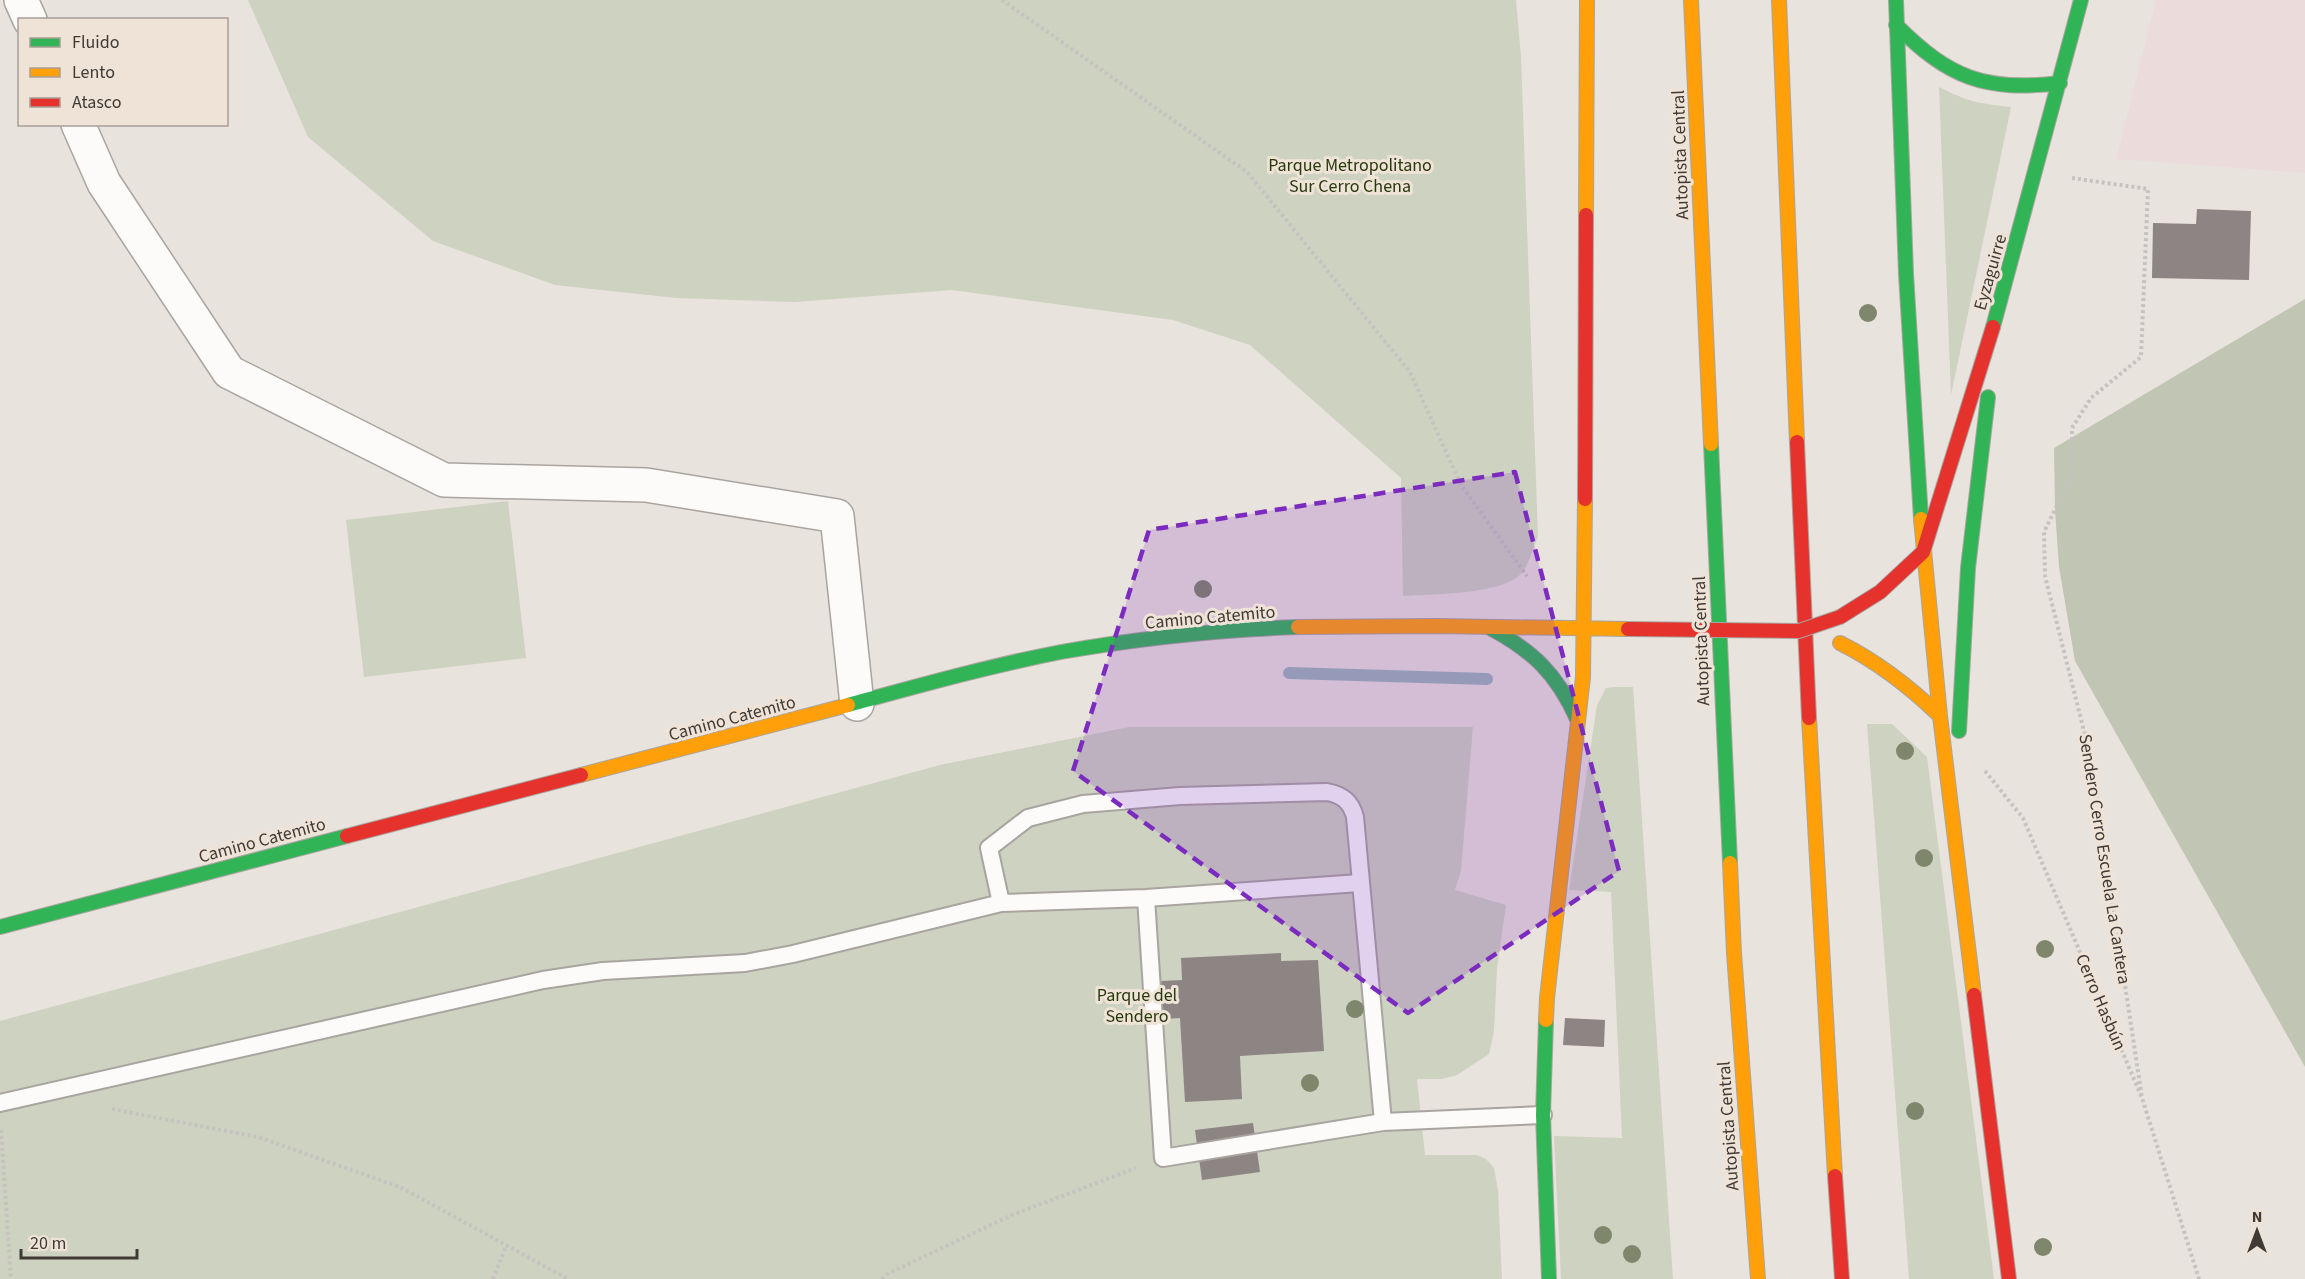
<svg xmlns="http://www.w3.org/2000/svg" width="2305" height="1279" viewBox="0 0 2305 1279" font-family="'Source Sans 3',sans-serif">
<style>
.industrial{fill:#ecdbdb}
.green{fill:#ced2c1}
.forest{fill:#c1c6b4}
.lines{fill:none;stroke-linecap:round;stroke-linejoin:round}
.stream{stroke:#9db6b8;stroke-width:12}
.building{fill:#8d8584}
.lane-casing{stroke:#a9a49f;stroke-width:20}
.street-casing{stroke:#a9a49f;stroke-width:36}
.fast-casing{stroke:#a9a49f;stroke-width:16}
.slow-casing{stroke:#a9a49f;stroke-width:16}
.jam-casing{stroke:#a9a49f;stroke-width:16}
.path{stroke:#c5c3c0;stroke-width:4;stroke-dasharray:3 3;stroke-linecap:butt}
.lane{stroke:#fcfbfa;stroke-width:16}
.street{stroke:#fcfbfa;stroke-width:33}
.fast{stroke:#30b455;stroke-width:14}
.slow{stroke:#ff9f0a;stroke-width:14}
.jam{stroke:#e5322d;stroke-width:14}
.jam-bridge-casing{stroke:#a9a49f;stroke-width:16;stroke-linecap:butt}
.jam-bridge{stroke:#e5322d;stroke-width:14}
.tree{fill:#7e866b}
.marked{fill:#7b2cbf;fill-opacity:0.2;stroke:#7b2cbf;stroke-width:4.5;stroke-dasharray:12 8;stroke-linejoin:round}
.labels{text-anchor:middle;stroke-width:6;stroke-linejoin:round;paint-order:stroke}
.street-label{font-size:18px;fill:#3f3a36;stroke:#efe3d7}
.park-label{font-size:18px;fill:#273a0d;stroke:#efe3d7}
</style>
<rect width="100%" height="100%" fill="#e9e3dd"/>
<path class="industrial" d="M2156,0H2305V173L2116,159Z"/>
<path class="green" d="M248,0H1516L1521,57L1538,537C1533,548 1530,561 1523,571C1508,595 1431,594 1403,596L1401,478L1250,345L1173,320L952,290L795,302L676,298L555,285L433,241L308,137Z
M1939,87C1966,101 1980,104 2011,107L1951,395Z
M508,501L526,658L364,677L346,520Z
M1615,687H1633L1673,1279H1561L1554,1136L1622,1138L1611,892L1569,890L1597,705L1606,688Z
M1867,724H1892L1927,757L1994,1279H1909Z
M1129,727H1473L1461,871L1455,890L1506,905L1497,969L1494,1031L1489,1054L1457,1075L1442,1079H1417L1425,1155H1477L1486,1159L1494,1168L1498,1190L1502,1279H0V1021L940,765Z"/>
<path class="forest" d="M2305,299V1067L2075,661L2059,567L2055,510L2054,448Z"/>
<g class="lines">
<path class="stream" d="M1289,673L1487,679"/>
</g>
<path class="building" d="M2197,209L2251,211L2249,280L2152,278L2153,223L2196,224Z
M1281,953V961L1318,960L1324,1051L1240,1056L1242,1099L1185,1102L1180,1018L1164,1019L1161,981L1182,980L1181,958Z
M1565,1018L1605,1020L1604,1047L1563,1045Z
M1253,1123L1260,1172L1202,1180L1195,1130Z"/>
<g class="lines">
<defs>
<path id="lane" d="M1360,883L1146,898L1001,903L989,848L1028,818L1083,804L1180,796L1327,792C1343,795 1351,802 1355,817L1383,1122
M1146,898L1163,1158L1383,1122L1543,1115
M0,1103L543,980L603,971L745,963L793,954L1001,903"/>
<path id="street" d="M21,0L30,20
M78,124L104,183L229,372L444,480L646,485L837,516L857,704"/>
<path id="fast" d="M1896,0L1906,274L1921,519
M1896,25C1949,78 1985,92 2060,83
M1993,327L2081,0
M1711,444L1730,863
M1490,628C1533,651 1557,674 1577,719
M848,705C918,686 989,666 1061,652C1139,638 1219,630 1298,627
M1959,731L1968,568L1988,397
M0,927L347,836
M1546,1020L1543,1115L1549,1279"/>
<path id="slow" d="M1691,0L1711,444
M1779,0L1797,442
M1586,215L1587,0
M1921,519L1940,716L1974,995
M1298,627L1437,626L1628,629
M1840,643C1878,662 1910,687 1940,716
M1809,718L1835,1176
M581,775L848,705
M1730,863L1734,953L1758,1279
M1546,1020L1547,998L1583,677L1585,499"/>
<path id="jam" d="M1797,442L1809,718
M1585,499L1586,215
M1840,617L1880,592L1923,552L1993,327
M347,836L581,775
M1974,995L2009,1279
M1835,1176L1842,1279"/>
</defs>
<use href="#lane" class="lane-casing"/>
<use href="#street" class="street-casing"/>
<use href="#fast" class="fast-casing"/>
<use href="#slow" class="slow-casing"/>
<use href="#jam" class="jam-casing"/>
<path class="path" d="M1002,0L1247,172L1410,372L1461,485L1527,576
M2072,178L2148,189L2141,357L2091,398L2072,428V475L2044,532L2045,576L2091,759L2142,1098
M1985,771L2023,818L2142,1098L2199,1279
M112,1109L258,1137L400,1187L568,1279
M1,1130L11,1279
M493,1279L506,1246
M882,1279L887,1274L1012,1215L1136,1168"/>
<use href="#lane" class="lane"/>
<use href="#street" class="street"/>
<use href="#fast" class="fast"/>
<use href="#slow" class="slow"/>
<use href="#jam" class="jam"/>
<defs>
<path id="jam-bridge" d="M1628,629L1799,631L1840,617"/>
</defs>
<use href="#jam-bridge" class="jam-bridge-casing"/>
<use href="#jam-bridge" class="jam-bridge"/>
</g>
<g class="tree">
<circle cx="1868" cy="313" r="9"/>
<circle cx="1203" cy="589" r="9"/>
<circle cx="1905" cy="751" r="9"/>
<circle cx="1924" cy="858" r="9"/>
<circle cx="2045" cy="949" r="9"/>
<circle cx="1355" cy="1009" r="9"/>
<circle cx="1310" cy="1083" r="9"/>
<circle cx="1915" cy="1111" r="9"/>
<circle cx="1603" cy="1235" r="9"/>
<circle cx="2043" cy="1247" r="9"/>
<circle cx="1632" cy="1254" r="9"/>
</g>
<path class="marked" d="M1515,472L1619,871L1408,1013L1073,771L1149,530Z"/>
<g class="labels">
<g class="street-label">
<text transform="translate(1680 155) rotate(-92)" y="6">Autopista Central</text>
<text transform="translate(1990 272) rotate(-74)" y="6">Eyzaguirre</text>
<text transform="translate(1210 617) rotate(-5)" y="6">Camino Catemito</text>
<text transform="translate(1701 641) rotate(-92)" y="6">Autopista Central</text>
<text transform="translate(732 718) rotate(-15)" y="6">Camino Catemito</text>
<text transform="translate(262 840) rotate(-15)" y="6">Camino Catemito</text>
<text transform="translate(2105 859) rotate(81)" y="6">Sendero Cerro Escuela La Cantera</text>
<text transform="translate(2101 1002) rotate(67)" y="6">Cerro Hasbún</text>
<text transform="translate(1728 1126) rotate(-94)" y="6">Autopista Central</text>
</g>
<g class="park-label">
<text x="1350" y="171">Parque Metropolitano<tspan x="1350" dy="21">Sur Cerro Chena</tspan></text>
<text x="1137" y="1001">Parque del<tspan x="1137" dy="21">Sendero</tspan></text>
</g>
</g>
<rect x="18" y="18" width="210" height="108" fill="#efe3d7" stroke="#a99f97" stroke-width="1.5"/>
<rect x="30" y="38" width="30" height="9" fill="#30b455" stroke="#a99f97" stroke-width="1.5"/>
<text x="72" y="48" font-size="18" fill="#3f3a36">Fluido</text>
<rect x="30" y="68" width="30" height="9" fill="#ff9f0a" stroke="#a99f97" stroke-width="1.5"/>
<text x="72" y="78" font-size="18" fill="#3f3a36">Lento</text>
<rect x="30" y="98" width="30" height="9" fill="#e5322d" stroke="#a99f97" stroke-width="1.5"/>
<text x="72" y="108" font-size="18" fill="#3f3a36">Atasco</text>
<g transform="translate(2257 1231)" stroke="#efe3d7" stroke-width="4.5" paint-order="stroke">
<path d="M0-4.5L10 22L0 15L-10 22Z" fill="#3f3a36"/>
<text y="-9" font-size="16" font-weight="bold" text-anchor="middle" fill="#3f3a36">N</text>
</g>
<path d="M21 1249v9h116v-9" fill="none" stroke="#3f3a36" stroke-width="3"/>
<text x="30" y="1249" font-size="18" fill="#3f3a36" stroke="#efe3d7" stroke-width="4.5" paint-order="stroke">20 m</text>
</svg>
